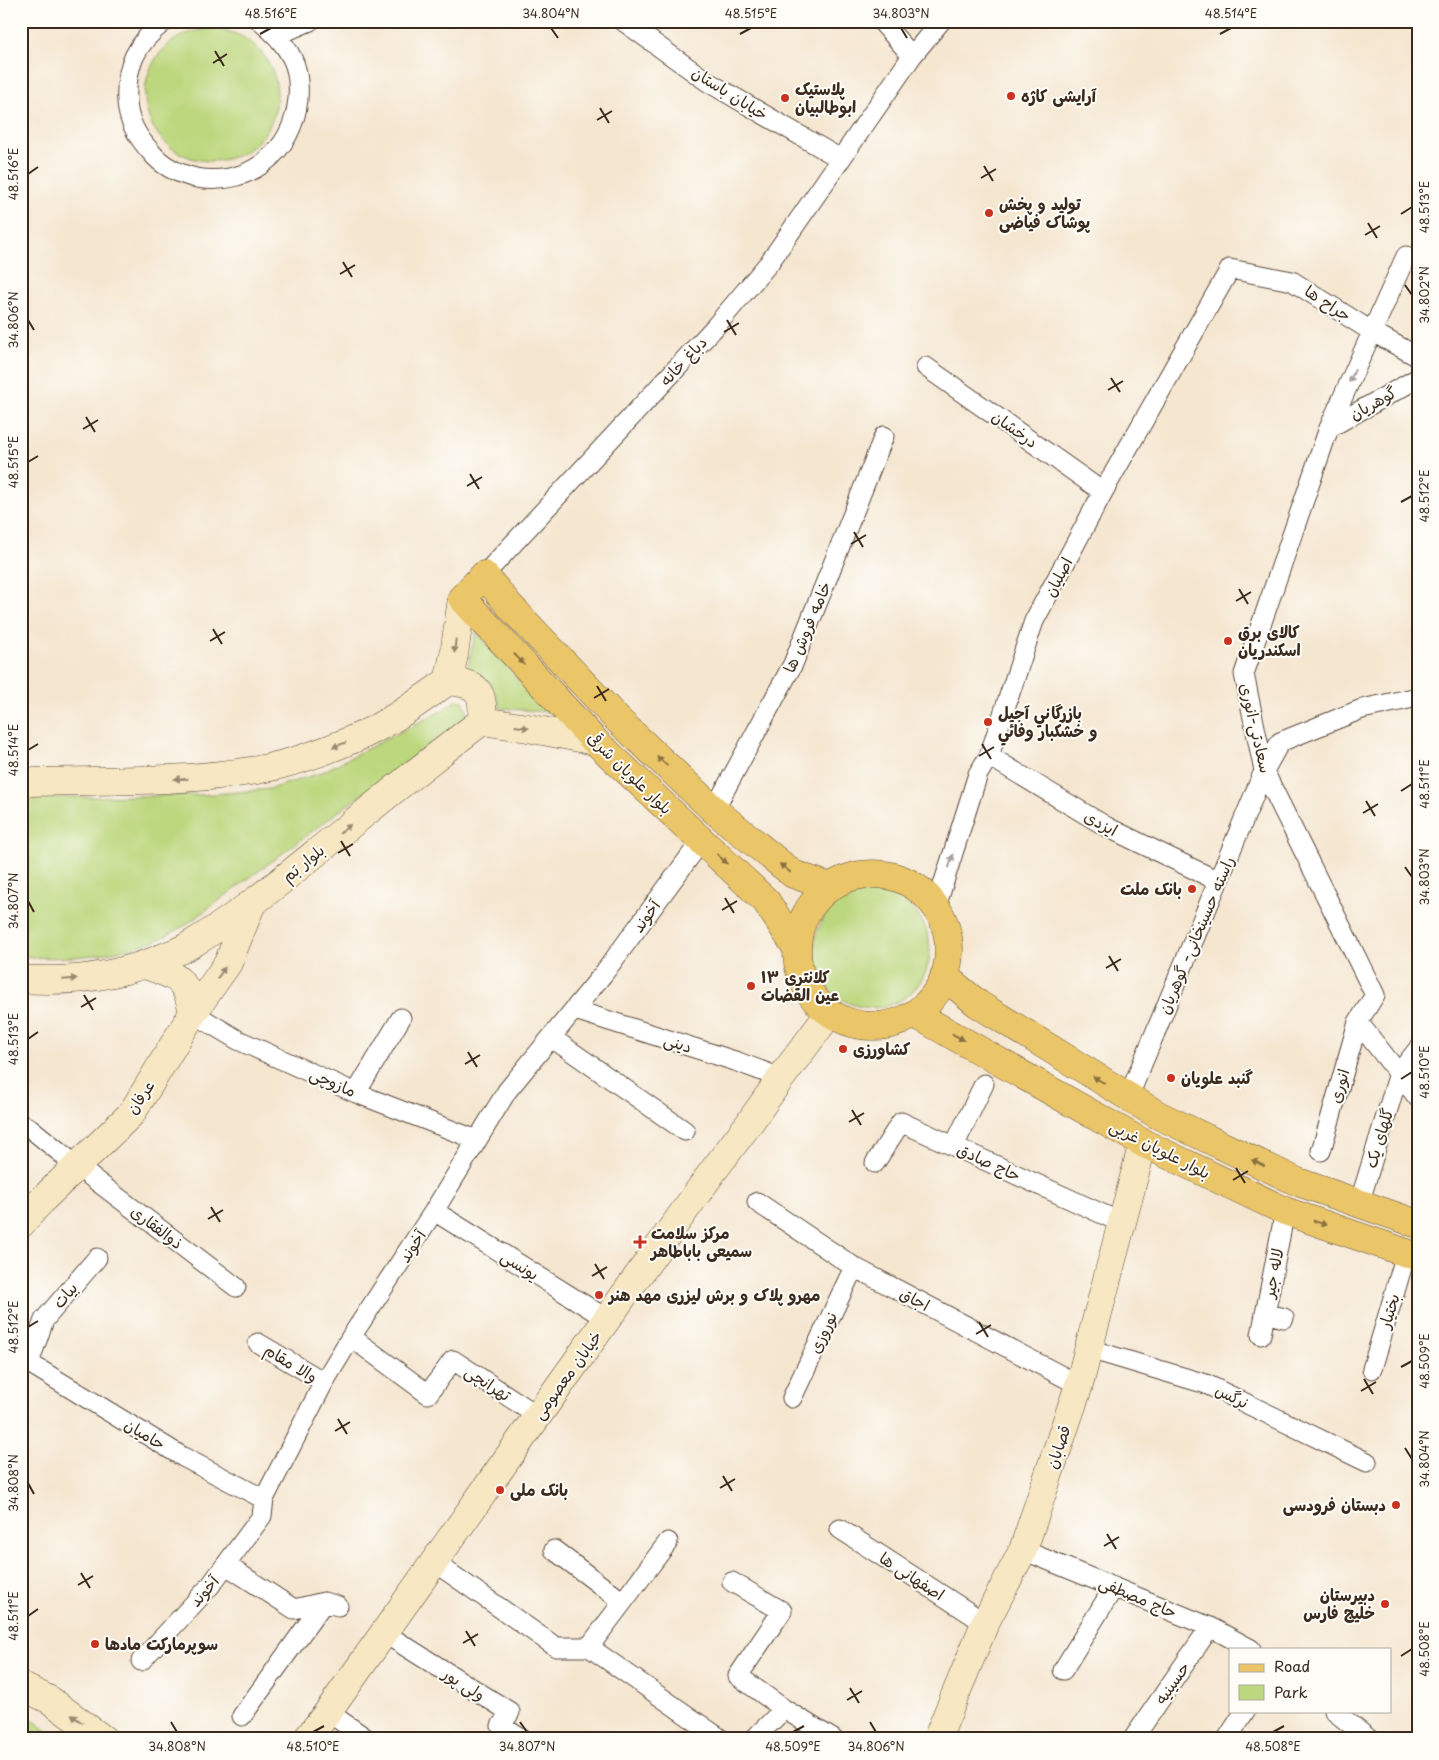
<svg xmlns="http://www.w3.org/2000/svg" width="1439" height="1760" viewBox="0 0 1439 1760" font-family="'Playpen Sans','Playpen Sans Arabic',sans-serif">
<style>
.green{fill:#bcd77d;stroke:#7c804e}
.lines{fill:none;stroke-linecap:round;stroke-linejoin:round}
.street-casing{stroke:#574639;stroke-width:21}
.secondary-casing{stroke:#574639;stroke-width:29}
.primary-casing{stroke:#574639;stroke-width:29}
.street{stroke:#fff;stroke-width:19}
.secondary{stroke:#f7e8c3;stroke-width:28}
.primary{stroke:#ebc669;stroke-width:28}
.oneway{fill:#a79f9a}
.oneway2{fill:#998970}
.oneway3{fill:#8a7040}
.ticks{fill:none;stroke:#3b2a1e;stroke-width:2}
.poi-dot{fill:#c8321e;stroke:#fdfcf7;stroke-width:2}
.labels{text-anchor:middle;stroke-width:4;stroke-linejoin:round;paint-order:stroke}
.poi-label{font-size:16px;font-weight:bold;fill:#3b2a1e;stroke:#fdfcf7;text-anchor:start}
.street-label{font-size:16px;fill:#3b2a1e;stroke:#fdfcf7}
.neatline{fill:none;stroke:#3b2a1e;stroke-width:2}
.ticks-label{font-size:12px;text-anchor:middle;fill:#3b2a1e}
</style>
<rect width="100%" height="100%" fill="#fdfcf7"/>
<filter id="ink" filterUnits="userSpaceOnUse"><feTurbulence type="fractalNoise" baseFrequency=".02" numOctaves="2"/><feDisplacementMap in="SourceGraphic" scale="10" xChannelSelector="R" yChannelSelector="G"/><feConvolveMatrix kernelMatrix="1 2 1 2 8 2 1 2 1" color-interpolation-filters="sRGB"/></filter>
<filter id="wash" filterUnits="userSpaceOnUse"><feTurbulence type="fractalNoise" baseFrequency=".0096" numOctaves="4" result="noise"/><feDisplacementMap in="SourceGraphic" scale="20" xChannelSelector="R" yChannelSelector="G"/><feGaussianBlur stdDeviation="1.12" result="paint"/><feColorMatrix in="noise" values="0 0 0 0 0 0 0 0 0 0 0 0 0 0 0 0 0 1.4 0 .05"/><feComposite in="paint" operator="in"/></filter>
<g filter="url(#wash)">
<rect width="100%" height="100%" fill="#f5e6d0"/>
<path class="green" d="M145 95a66 66 0 1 1 132 0a66 66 0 1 1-132 0Z
M476,632L547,712L500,708C495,686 489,677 467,669Z
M456,700L463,701L467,711L466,717L186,925C176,930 166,937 155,941C113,955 66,961 21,956V798L203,795L270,789L320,773L443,710Z
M814 950a58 58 0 1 1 116 0a58 58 0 1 1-116 0Z
M21,1711L58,1739H24L21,1737Z"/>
</g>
<g filter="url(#ink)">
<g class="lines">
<defs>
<path id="street" d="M165,21C136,43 125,66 127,102C128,122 138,138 151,152C162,166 179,174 196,178C249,187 293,152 298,99C299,86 298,70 292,58C284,42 273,32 260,21
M623,21L708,82L832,154L839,161
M277,35L310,21
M912,56L941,21
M1406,256L1329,428L1244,674L1264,771L1375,995L1358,1022L1418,1098
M926,367L1103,492
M1329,428L1418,378
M484,575L715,327L769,263L912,56L881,21
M989,756L1107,827L1218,881
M714,810L793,664L884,436
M936,907L978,774L989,756L1034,621L1103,492L1230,269L1292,281L1371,331L1418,357
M575,1010L735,1061L781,1078
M193,1013L238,1040L356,1093L477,1140
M552,1038L685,1131
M356,1093L401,1018
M1128,1098L1264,771L1280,742L1362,709L1418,697
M21,1124L30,1128L78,1167L236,1287
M954,1146L984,1084
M1321,1151L1358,1022
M875,1163L901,1122L1122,1223
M757,1202L854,1267L1079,1385
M1359,1204L1399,1073L1418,1049
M434,1211L607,1319
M97,1258L44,1320L29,1363L183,1457L264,1499
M1265,1313L1284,1318
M1261,1335L1285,1211
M351,1337L428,1394L453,1360L538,1416
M258,1343L324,1382
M1089,1349L1206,1384L1367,1462
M1372,1369L1406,1254
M792,1398L854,1267
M840,1529L985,1623
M554,1550L623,1602
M1023,1550L1210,1627L1251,1649
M434,1562L556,1647H589
M226,1565L294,1609L324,1602L338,1606
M732,1582L782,1611L738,1676L784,1709L833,1739
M384,1633L510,1712L501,1726L522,1739
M589,1647L721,1739
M589,1647L668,1542
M141,1661L210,1586L262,1516L264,1499L324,1382L351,1337L434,1211L507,1091L604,973L702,840
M1063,1670L1114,1587
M1334,1711L1369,1739
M328,1712L367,1739
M242,1716L324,1602
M754,1739L784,1709
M1133,1739L1210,1627
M1227,1739L1245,1711"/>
<path id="secondary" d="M448,681C478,684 484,690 482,721
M21,782C100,780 179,783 257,770C289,764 321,753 351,740C386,726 417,703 448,681L454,655L462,598
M145,965C177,977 186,977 193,1013
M21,979C71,983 120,976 166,956C174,953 182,950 190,945C241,915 287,876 333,839C382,799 431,760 482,721L528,728L595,741
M21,1224L44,1198L132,1113L193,1013L228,963L252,903
M21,1686L50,1700L103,1739
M307,1739L328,1712L524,1435L713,1171L748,1125L781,1078L829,1014
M937,1739L985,1623L1023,1550L1079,1385L1143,1143"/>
<path id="primary" d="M797 950a76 76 0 1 1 152 0a76 76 0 1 1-152 0Z
M796,947L766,901L595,741L462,598L484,575L509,605L617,719L714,810L793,874L830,887
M944,976L978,1004L1158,1115L1298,1182L1418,1224
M915,1014L1143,1143L1285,1211L1418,1257"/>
</defs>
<use href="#street" class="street-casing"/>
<use href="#secondary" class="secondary-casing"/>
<use href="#primary" class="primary-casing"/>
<use href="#street" class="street"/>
<use href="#secondary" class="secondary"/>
<use href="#primary" class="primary"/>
</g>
<defs><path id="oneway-solid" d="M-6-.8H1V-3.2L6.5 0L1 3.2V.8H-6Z" transform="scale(1.25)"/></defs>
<g class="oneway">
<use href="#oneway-solid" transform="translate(1352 376) rotate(114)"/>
<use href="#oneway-solid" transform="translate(951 861) rotate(-72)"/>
</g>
<g class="oneway2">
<use href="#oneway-solid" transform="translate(455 646) rotate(96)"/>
<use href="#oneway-solid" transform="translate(522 727) rotate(8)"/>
<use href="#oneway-solid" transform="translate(339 745) rotate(159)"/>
<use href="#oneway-solid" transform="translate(181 779) rotate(178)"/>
<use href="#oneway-solid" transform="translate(345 829) rotate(-39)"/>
<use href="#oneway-solid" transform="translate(221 973) rotate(-55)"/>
<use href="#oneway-solid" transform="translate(70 979) rotate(-5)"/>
<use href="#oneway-solid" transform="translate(77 1719) rotate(-145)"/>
</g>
<g class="oneway3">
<use href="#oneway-solid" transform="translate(519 659) rotate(47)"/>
<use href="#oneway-solid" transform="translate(662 761) rotate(-137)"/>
<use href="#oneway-solid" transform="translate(722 859) rotate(43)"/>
<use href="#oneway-solid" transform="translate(785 868) rotate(-141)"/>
<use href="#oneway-solid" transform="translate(958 1037) rotate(29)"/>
<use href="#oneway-solid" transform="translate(1099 1080) rotate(-148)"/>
<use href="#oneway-solid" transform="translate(1258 1163) rotate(-154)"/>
<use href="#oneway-solid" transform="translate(1320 1223) rotate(19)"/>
</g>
</g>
<path class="ticks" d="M551,28L558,38M901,28L907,38M260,34L271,28M740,34L751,28M1220,34L1231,28M215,51L224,66M213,63L227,54M600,108L609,123M597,120L612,111M984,166L993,181M28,174L38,167M981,178L996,169M1401,214L1412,207M1368,223L1377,238M1365,235L1380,226M343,262L352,277M340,274L355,265M1405,285L1412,295M28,320L34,330M727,320L736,335M724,332L739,323M1111,378L1120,392M1108,390L1123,381M86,417L95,432M83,429L98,420M28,462L38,456M470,474L479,489M467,486L482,477M1401,502L1412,496M854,532L863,547M851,544L866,535M1239,589L1248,604M1236,601L1251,592M213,629L222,644M210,641L225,632M597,686L606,701M594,698L609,689M982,744L991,759M28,750L38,744M979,756L994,747M1401,791L1412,784M1366,801L1375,816M1363,813L1378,804M341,841L350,856M338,853L353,844M1405,867L1412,877M725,898L734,913M28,901L34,912M722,910L737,901M1109,956L1118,971M1106,968L1121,959M84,995L93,1010M81,1007L96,998M28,1039L38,1032M468,1052L477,1067M465,1064L480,1055M1401,1079L1412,1072M852,1110L861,1125M849,1122L864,1113M1236,1168L1245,1183M1233,1180L1248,1171M211,1207L220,1222M208,1219L223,1210M595,1264L604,1279M592,1276L607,1267M979,1322L988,1337M28,1327L38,1321M976,1334L991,1325M1401,1367L1412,1361M1364,1379L1373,1394M1361,1391L1376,1382M338,1419L347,1434M335,1431L350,1422M1405,1448L1412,1459M723,1476L732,1491M28,1483L34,1494M720,1488L735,1479M1107,1534L1116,1549M1104,1546L1119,1537M81,1573L90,1588M78,1585L93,1576M28,1616L38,1609M466,1631L475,1646M463,1643L478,1634M1401,1656L1412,1649M850,1688L859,1703M847,1700L862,1691M171,1722L177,1732M520,1722L527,1732M870,1722L876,1732M313,1732L324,1726M793,1732L804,1726M1273,1732L1284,1726"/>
<g class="poi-dot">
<circle cx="1011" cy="96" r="5"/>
<circle cx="785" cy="98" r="5"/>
<circle cx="989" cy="213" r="5"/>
<circle cx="1228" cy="641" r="5"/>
<circle cx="988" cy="722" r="5"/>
<circle cx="1192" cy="889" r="5"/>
<circle cx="751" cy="986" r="5"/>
<circle cx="843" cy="1049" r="5"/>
<circle cx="1171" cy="1078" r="5"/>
<path d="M637.5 1234.5h5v5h5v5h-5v5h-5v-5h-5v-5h5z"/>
<circle cx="599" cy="1295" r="5"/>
<circle cx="500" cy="1490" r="5"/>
<circle cx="1396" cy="1505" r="5"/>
<circle cx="1385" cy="1604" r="5"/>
<circle cx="95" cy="1644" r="5"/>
</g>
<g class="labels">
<g class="poi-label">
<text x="795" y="95">پلاستیک<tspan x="795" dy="18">ابوطالبیان</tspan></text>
<text x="1021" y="102">آرایشی کاژه</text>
<text x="999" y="210">تولید و پخش<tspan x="999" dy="18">پوشاک فیاضی</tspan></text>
<text x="1238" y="638">کالای برق<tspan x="1238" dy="18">اسکندریان</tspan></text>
<text x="998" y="719">بازرگاني آجيل<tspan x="998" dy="18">و خشكبار وفائي</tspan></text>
<text x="1182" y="895" text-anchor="end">بانک ملت</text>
<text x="761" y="983">کلانتری ۱۳<tspan x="761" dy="18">عین القضات</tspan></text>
<text x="853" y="1055">کشاورزی</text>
<text x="1181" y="1084">گنبد علویان</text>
<text x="651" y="1239">مرکز سلامت<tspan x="651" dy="18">سمیعی باباطاهر</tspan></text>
<text x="609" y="1301">مهرو پلاک و برش لیزری مهد هنر</text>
<text x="510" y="1496">بانک ملی</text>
<text x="1386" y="1511" text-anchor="end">دبستان فرودسی</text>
<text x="1375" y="1601" text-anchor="end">دبیرستان<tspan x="1375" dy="18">خلیج فارس</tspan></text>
<text x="105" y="1650">سوپرمارکت مادها</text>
</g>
<g class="street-label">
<text transform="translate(730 93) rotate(32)" y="6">خیابان باستان</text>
<text transform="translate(1328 303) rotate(33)" y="6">جراح ها</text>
<text transform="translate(683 361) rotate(-47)" y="6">دباغ خانه</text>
<text transform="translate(1373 403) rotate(-29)" y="6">گوهریان</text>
<text transform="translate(1015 429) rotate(35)" y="6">درخشان</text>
<text transform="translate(1058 577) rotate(-62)" y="6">اصلیان</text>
<text transform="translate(807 627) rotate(-67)" y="6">خامه فروش ها</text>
<text transform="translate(1256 728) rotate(77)" y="6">سعادتی-انوری</text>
<text transform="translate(630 773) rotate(44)" y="6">بلوار علویان شرقی</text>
<text transform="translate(1101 823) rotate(29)" y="6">ایزدی</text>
<text transform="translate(303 863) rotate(-39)" y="6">بلوار بَم</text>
<text transform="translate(646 916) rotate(-54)" y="6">آخوند</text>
<text transform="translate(1196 935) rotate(-67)" y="6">راسته حسینخانی- گوهریان</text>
<text transform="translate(678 1043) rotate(18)" y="6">دینی</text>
<text transform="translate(333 1082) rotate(24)" y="6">مازوچی</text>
<text transform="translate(1339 1086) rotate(-74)" y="6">انوری</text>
<text transform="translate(140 1097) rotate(-56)" y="6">عرفان</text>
<text transform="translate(1379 1138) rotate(-73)" y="6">گلهای یک</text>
<text transform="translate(1160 1149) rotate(27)" y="6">بلوار علویان غربی</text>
<text transform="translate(989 1162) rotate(25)" y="6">حاج صادق</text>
<text transform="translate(157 1227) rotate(37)" y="6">ذوالفقاری</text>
<text transform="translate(412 1246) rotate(-57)" y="6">آخوند</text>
<text transform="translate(520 1265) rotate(32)" y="6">یونسی</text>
<text transform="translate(1273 1273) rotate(-79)" y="6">لاله جیر</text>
<text transform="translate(65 1295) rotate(-49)" y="6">بیات</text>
<text transform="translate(915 1299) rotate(28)" y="6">اجاق</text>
<text transform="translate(1389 1311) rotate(-73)" y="6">بختیار</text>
<text transform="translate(823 1332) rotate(-65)" y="6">نوروزی</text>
<text transform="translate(291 1363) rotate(31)" y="6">والا مقام</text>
<text transform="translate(567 1375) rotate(-54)" y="6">خیابان معصومی</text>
<text transform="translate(488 1383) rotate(33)" y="6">تهرانچی</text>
<text transform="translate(1232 1396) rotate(26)" y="6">نرگس</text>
<text transform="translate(145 1434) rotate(31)" y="6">حامیان</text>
<text transform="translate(1058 1447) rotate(-71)" y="6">قصابان</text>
<text transform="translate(912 1576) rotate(33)" y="6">اصفهانی ها</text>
<text transform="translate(204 1591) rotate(-49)" y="6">آخوند</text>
<text transform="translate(1138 1597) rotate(23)" y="6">حاج مصطفی</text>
<text transform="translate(1172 1683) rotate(-55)" y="6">حسینیه</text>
<text transform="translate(464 1684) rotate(32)" y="6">ولی پور</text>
</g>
</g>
<rect width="1439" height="1760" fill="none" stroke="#fdfcf7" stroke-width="55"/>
<rect x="1229" y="1648" width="162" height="65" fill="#fdfcf7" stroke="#afa8a0"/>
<rect x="1239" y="1664" width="25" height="8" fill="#ebc669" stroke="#afa8a0"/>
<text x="1274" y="1672" font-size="15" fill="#3b2a1e">Road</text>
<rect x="1239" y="1685" width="25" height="15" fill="#bcd77d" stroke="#afa8a0"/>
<text x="1274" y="1698" font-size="15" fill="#3b2a1e">Park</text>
<rect x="28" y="28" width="1384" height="1704" class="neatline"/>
<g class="ticks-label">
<text x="271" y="18">48.516°E</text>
<text x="551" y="18">34.804°N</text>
<text x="751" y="18">48.515°E</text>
<text x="901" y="18">34.803°N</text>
<text x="1231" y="18">48.514°E</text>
<text transform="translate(14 174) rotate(-90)" y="4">48.516°E</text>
<text transform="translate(1425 207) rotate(-90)" y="4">48.513°E</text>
<text transform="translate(1425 295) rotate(-90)" y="4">34.802°N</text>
<text transform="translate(14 320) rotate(-90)" y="4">34.806°N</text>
<text transform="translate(14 462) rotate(-90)" y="4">48.515°E</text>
<text transform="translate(1425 496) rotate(-90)" y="4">48.512°E</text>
<text transform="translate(14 750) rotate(-90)" y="4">48.514°E</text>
<text transform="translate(1425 784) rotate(-90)" y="4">48.511°E</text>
<text transform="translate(1425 877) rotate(-90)" y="4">34.803°N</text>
<text transform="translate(14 901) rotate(-90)" y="4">34.807°N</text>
<text transform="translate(14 1039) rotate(-90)" y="4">48.513°E</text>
<text transform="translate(1425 1072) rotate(-90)" y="4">48.510°E</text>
<text transform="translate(14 1327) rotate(-90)" y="4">48.512°E</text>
<text transform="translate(1425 1361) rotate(-90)" y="4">48.509°E</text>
<text transform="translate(1425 1459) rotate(-90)" y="4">34.804°N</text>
<text transform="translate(14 1483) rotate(-90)" y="4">34.808°N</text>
<text transform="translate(14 1616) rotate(-90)" y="4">48.511°E</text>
<text transform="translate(1425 1649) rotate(-90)" y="4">48.508°E</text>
<text x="177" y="1751">34.808°N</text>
<text x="313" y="1751">48.510°E</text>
<text x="527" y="1751">34.807°N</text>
<text x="793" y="1751">48.509°E</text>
<text x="876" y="1751">34.806°N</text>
<text x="1273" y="1751">48.508°E</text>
</g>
</svg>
